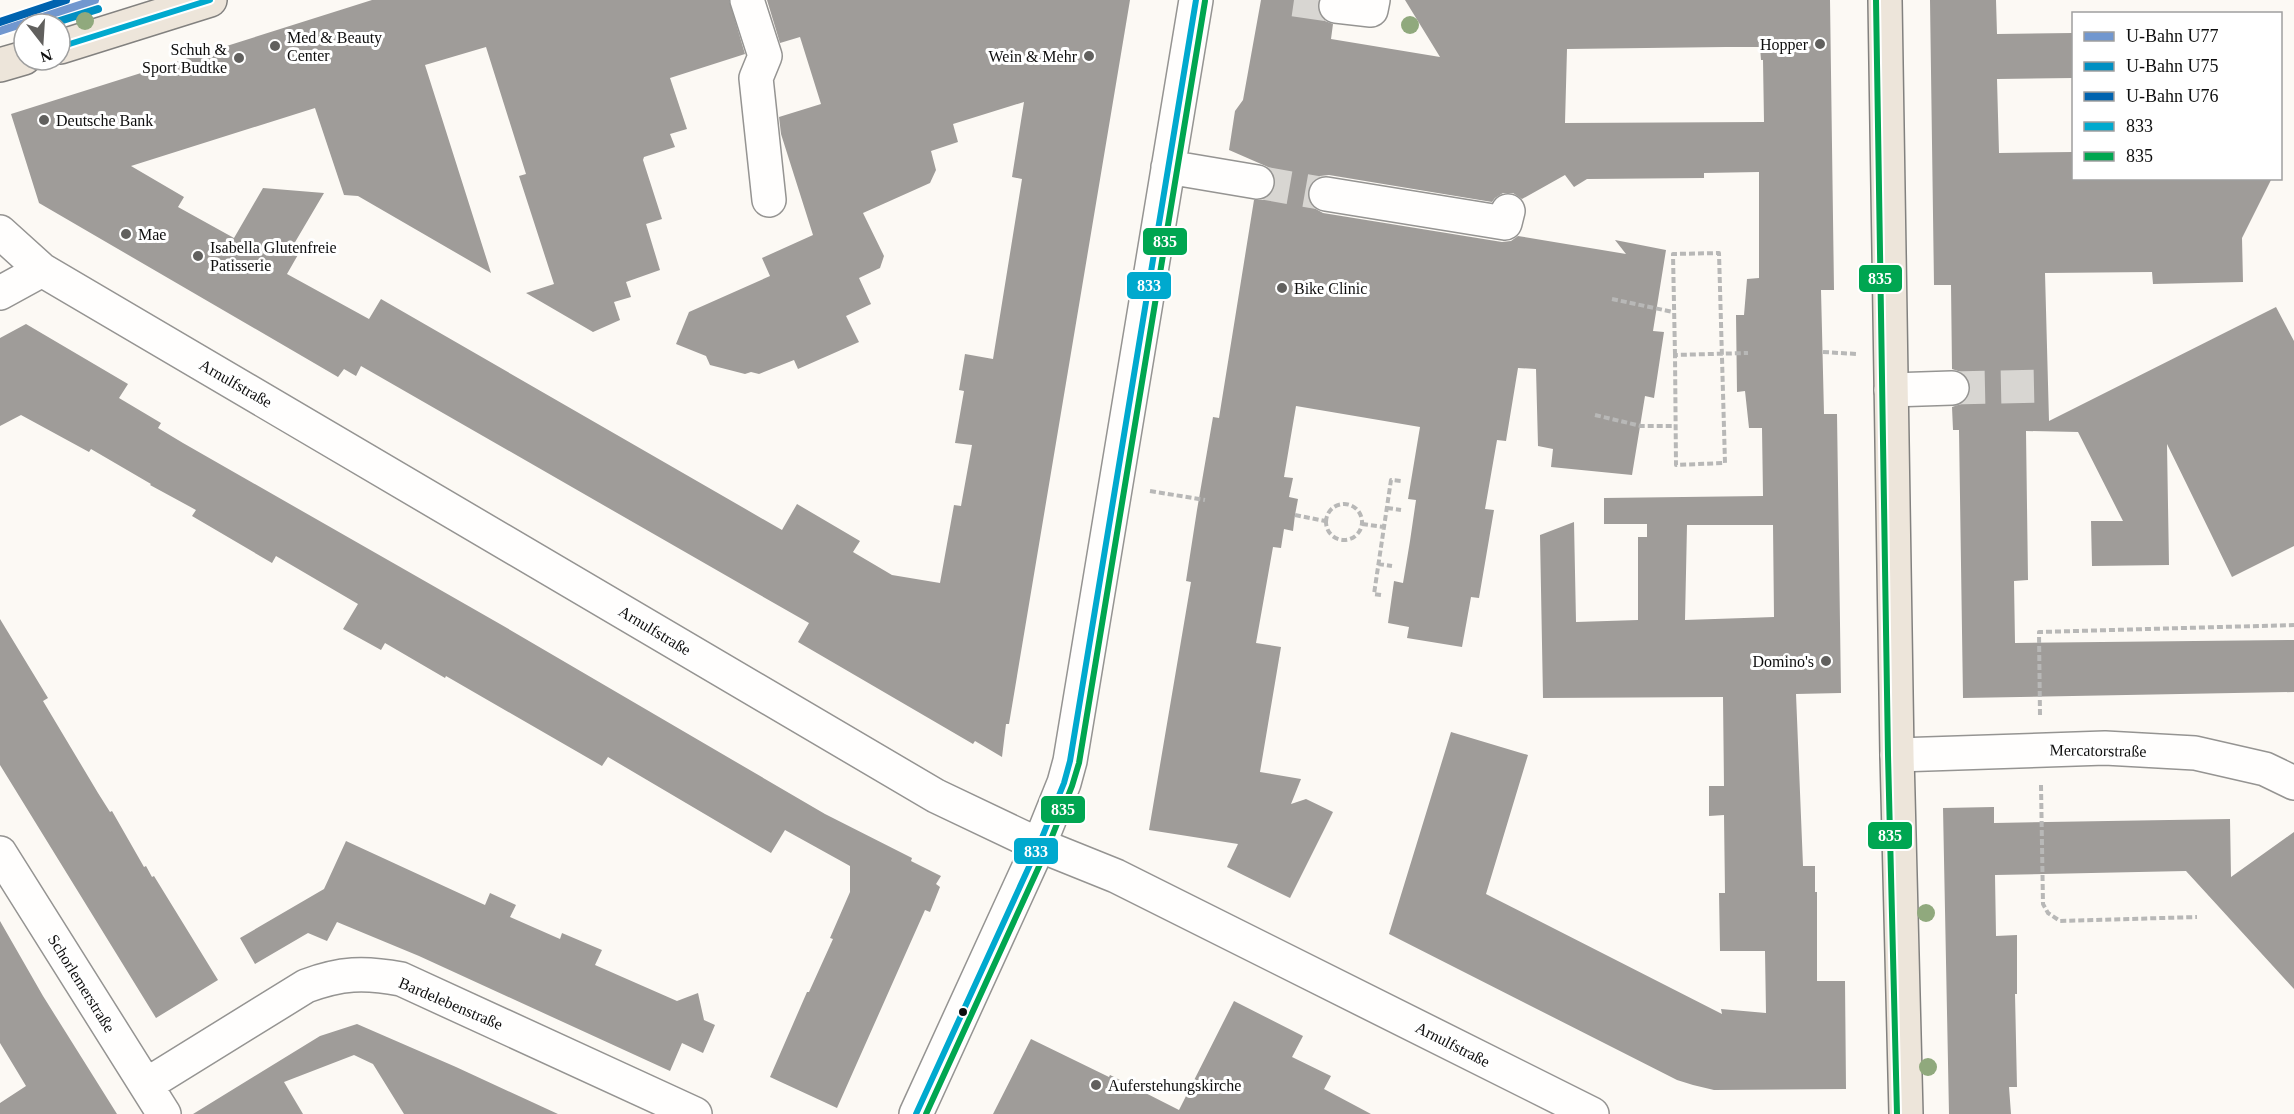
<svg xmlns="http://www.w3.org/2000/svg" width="2294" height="1114" viewBox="0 0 2294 1114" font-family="Georgia,serif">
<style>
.building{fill:#9f9c99;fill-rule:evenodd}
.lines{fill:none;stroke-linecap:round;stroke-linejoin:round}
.minor-tunnel{stroke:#d8d6d2;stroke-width:33;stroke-dasharray:33 16;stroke-linecap:butt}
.minor-casing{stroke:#959492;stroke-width:36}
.major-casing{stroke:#82817f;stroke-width:36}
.path{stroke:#b8b8b7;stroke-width:4;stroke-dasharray:6 3;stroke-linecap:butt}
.minor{stroke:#fffefd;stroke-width:33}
.major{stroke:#ede5da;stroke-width:33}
.bus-1-casing{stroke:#fff;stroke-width:10}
.bus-2-casing{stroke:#fff;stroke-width:10}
.bus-1{stroke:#00a9ce;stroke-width:6}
.bus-2{stroke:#00a651;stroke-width:6}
.metro-1-casing{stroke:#fff;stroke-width:12}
.metro-2-casing{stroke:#fff;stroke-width:12}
.metro-3-casing{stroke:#fff;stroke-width:12}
.metro-1{stroke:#7197cf;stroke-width:8}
.metro-2{stroke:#008fc2;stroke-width:8}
.metro-3{stroke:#0063af;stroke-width:8}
.tree{fill:#90a97d}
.poi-dot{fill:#61605e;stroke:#fff;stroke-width:2}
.bus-dot{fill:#0e0e0e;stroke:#fff;stroke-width:2}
.labels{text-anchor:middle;stroke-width:6;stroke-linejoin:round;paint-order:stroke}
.poi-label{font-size:16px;fill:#0e0e0e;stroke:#fff;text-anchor:start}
.street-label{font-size:16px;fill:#0e0e0e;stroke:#fff}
.line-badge{stroke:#fff;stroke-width:2}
.badge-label{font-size:16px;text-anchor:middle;font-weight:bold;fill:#fff}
</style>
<rect width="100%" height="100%" fill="#fcf9f4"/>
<path class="building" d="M372,0H729L745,54L670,78L687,129L670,134L675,147L644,157L643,160L662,219L646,224L660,270L626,282L631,297L614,302L620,320L593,332L526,293L554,284L519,176L526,174L486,47L425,65L491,273L358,196L344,195L315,108L131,166L184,197L178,207L234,238L263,188L324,193L291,249L299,253L287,274L369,319L381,299L782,530L797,504L860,541L853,552L892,575L940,583L954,505L961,506L972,445L955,443L964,391L959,390L965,354L993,359L1022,179L1012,177L1024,102L953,124L958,142L931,151L936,170L930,183L863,213L884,256L880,268L859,278L871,304L846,316L859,342L798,369L794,360L759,374L751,372L745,374L710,365L706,356L676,344L689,312L770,276L762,258L813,235L781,134L779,117L821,104L800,37L780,43L767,0H1130L1009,724H1006L1002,757L975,741L973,744L798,642L809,623L760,595L361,366L356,376L344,369L338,377L39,203L11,114Z
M1261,0H1319V14L1325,21L1333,24L1331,39L1440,57L1405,0H1830L1834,290H1821L1824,414H1837L1841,693L1796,694L1803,866H1815V892H1817V981H1845L1846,1089L1714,1090L1693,1085L1677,1080L1389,934L1451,732L1528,755L1486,894L1722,1014L1721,1009L1766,1013L1765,951H1720L1719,893H1725L1724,815L1709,816V786H1724L1723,697L1543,698L1540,535L1574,522L1576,622L1638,620V537H1647V524H1604V498L1763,496L1762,428H1749L1745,391L1737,392L1736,315H1744L1747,279L1759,278V172L1704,173V178L1587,179L1574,187L1565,175L1522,199L1513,193H1503L1495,198L1492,202L1329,175L1320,176L1312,182L1308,190V200L1314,208L1323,213L1502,242L1511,241L1518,236L1626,254L1615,240L1666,250L1653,331L1664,332L1654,398L1645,396L1632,475L1551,467L1553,449L1538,446L1536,369L1518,368L1506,441L1497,440L1485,509L1494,510L1479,598L1471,597L1462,647L1407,638L1409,627L1388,623L1394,581L1403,583L1410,541L1416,500L1408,499L1420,427L1296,406L1284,477L1293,478L1289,497L1298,499L1295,515L1293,531L1284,529L1281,548L1273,547L1256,643L1281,647L1260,772L1301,779L1291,804L1306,799L1333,812L1290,898L1227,867L1238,844L1149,830L1191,582L1186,581L1197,510L1213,417L1219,418L1254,200H1263L1271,194L1276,185L1274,175L1268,167L1229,150L1235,111L1243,100ZM1726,47H1760L1761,60H1763L1764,122L1565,123L1567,49ZM1687,525H1773L1774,617L1685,620Z
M1930,0H1996L1997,34L2073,33V78L1997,79L1999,153L2073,152V178H2272L2242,238L2243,282L2153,284L2152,272L2045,273L2049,421L2276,307L2294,341V546L2232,577L2167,444L2169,565L2092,566L2091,521H2123L2078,432L2026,431L2028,580L2014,581L2015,643L2294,640V692L1963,698L1959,430H1953L1952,407L1961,404L1968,397L1971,387L1968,378L1961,372L1952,369L1951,285H1934Z
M26,324L128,384L119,398L161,423L158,428L183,443L500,624L825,814L912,858L911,861L941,876L936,884L940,887L930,912L925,910L837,1108L770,1077L807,992H809L833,939L830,938L850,892V866L785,830L771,853L608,757L602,766L446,676L445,678L385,643L381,650L343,629L358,604L276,556L272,563L192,516L196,510L150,485L151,484L91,449L89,452L21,415L0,426V338Z
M0,619L48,698L43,701L98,793L110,812L112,811L144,867L146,866L152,877L154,876L218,980L156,1018L0,765Z
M1994,807V823L2230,819L2231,877L2294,832V989L2186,871L1995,875L1996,936L2017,935V994H2015L2017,1087H2009L2011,1114H1949L1943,808Z
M346,841L485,905L490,893L516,905L510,917L560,939L562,933L602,950L595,965L677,1001L698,993L704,1020L715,1025L703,1053L682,1043L670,1071L419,956L337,922L327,941L308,933L255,964L240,938L324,889Z
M0,921L43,996L117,1114H0V1103L26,1086L0,1043Z
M1234,1001L1303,1036L1292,1057L1331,1076L1324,1089L1371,1114H993L1031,1039L1109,1077L1110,1075L1179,1110Z
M357,1024L456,1067L558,1114H404L373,1064L354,1055L284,1082L303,1114H193L320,1036Z"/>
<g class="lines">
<path class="minor-tunnel" d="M1294,0L1336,6
M1257,182L1326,194
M1952,388L2047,386"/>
<defs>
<path id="minor" d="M747,0L765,56L756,78L769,200
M1336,6L1371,10L1373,0
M1168,167L1257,182
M1326,194L1505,223L1508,211
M0,232L42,270L936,796L1039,845L1116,876L1592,1114
M0,293L42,270
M1891,390L1952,388
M1897,755L2105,748L2195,753L2265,769L2294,783
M0,853L164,1114
M146,1085L306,986C341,973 364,972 401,979L695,1114
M916,1114L1039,845L1064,783L1070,761L1196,0"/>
<path id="major" d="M1885,0L1897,755L1906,1114
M60,47L210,0
M0,65L24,58"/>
</defs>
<use href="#minor" class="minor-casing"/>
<use href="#major" class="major-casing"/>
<path class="path" d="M1612,299L1673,312
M1823,352L1857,354
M1675,355L1673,254L1719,253L1725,463L1676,465L1675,355L1748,353
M1595,415L1641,426H1675
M1150,491L1205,500
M1326 522a18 18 0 1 1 36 0a18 18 0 1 1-36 0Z
M1387,508L1401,510
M1295,515L1325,521
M1362,524L1384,527
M1378,564L1392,566
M1381,595L1374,594L1391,480L1401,481
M2040,715L2039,632L2294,625
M2041,785L2043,904L2048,913L2060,921L2197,917"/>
<use href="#minor" class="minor"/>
<use href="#major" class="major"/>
<defs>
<path id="bus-1" d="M60,47L210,0
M916,1114L1039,845L1064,783L1070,761L1196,0"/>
<path id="bus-2" d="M1876,0L1888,755L1897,1114
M926,1114L1047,849L1072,786L1079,763L1205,1"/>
</defs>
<use href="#bus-1" class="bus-1-casing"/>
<use href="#bus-2" class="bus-2-casing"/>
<use href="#bus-1" class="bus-1"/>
<use href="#bus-2" class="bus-2"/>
<defs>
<path id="metro-1" d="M0,31L95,0"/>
<path id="metro-2" d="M50,24L98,9"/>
<path id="metro-3" d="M0,22L66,0"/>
</defs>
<use href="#metro-1" class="metro-1-casing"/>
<use href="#metro-2" class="metro-2-casing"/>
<use href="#metro-3" class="metro-3-casing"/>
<use href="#metro-1" class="metro-1"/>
<use href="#metro-2" class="metro-2"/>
<use href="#metro-3" class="metro-3"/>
</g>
<g class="tree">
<circle cx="85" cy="21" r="9"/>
<circle cx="1410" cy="25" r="9"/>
<circle cx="1926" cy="913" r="9"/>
<circle cx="1928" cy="1067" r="9"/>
</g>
<g class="poi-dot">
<circle cx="1820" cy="44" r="6"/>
<circle cx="275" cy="46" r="6"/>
<circle cx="1089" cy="56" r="6"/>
<circle cx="239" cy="58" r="6"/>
<circle cx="44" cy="120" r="6"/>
<circle cx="126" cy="234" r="6"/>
<circle cx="198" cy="256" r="6"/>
<circle cx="1282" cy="288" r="6"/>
<circle cx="1826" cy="661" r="6"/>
<circle cx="1096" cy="1085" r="6"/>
</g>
<circle class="bus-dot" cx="963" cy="1012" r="5"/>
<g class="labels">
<g class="poi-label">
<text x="287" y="43">Med &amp; Beauty<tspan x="287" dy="18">Center</tspan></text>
<text x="1808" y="50" text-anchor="end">Hopper</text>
<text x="227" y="55" text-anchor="end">Schuh &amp;<tspan x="227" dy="18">Sport Budtke</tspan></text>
<text x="1077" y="62" text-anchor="end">Wein &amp; Mehr</text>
<text x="56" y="126">Deutsche Bank</text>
<text x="138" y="240">Mae</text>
<text x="210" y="253">Isabella Glutenfreie<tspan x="210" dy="18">Patisserie</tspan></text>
<text x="1294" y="294">Bike Clinic</text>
<text x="1814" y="667" text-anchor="end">Domino's</text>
<text x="1108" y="1091">Auferstehungskirche</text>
</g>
<g class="street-label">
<text transform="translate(236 383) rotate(30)" y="6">Arnulfstraße</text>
<text transform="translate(655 630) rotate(31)" y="6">Arnulfstraße</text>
<text transform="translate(2098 750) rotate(1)" y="6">Mercatorstraße</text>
<text transform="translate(82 983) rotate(58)" y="6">Schorlemerstraße</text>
<text transform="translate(451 1003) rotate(23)" y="6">Bardelebenstraße</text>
<text transform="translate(1453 1044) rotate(27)" y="6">Arnulfstraße</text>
</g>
</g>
<g class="line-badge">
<rect x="1142" y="227" width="46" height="29" rx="6" fill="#00a651"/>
<rect x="1858" y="264" width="45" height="29" rx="6" fill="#00a651"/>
<rect x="1126" y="271" width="46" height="29" rx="6" fill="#00a9ce"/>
<rect x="1040" y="795" width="46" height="29" rx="6" fill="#00a651"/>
<rect x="1867" y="821" width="46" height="29" rx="6" fill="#00a651"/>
<rect x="1013" y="837" width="46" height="28" rx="6" fill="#00a9ce"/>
</g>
<g class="badge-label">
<text x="1165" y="247">835</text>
<text x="1880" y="284">835</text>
<text x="1149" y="291">833</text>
<text x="1063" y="815">835</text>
<text x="1890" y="841">835</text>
<text x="1036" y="857">833</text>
</g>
<rect x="2072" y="12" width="210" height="168" fill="#ffffff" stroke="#9f9f9f" stroke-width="1.5"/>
<rect x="2084" y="32" width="30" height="9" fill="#7197cf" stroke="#9f9f9f" stroke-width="1.5"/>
<text x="2126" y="42" font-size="18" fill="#0e0e0e">U-Bahn U77</text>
<rect x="2084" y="62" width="30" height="9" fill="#008fc2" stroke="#9f9f9f" stroke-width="1.5"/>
<text x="2126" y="72" font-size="18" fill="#0e0e0e">U-Bahn U75</text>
<rect x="2084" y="92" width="30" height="9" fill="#0063af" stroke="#9f9f9f" stroke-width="1.5"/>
<text x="2126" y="102" font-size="18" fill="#0e0e0e">U-Bahn U76</text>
<rect x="2084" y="122" width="30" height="9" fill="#00a9ce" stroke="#9f9f9f" stroke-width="1.5"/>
<text x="2126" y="132" font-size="18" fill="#0e0e0e">833</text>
<rect x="2084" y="152" width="30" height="9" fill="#00a651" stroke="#9f9f9f" stroke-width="1.5"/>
<text x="2126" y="162" font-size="18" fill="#0e0e0e">835</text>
<g transform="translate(42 42) rotate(163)"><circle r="28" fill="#ffffff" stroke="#9f9f9f" stroke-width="1.5"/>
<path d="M0-4.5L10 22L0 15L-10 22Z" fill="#61605e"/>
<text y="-9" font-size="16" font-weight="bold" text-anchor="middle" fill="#0e0e0e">N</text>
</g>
</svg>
